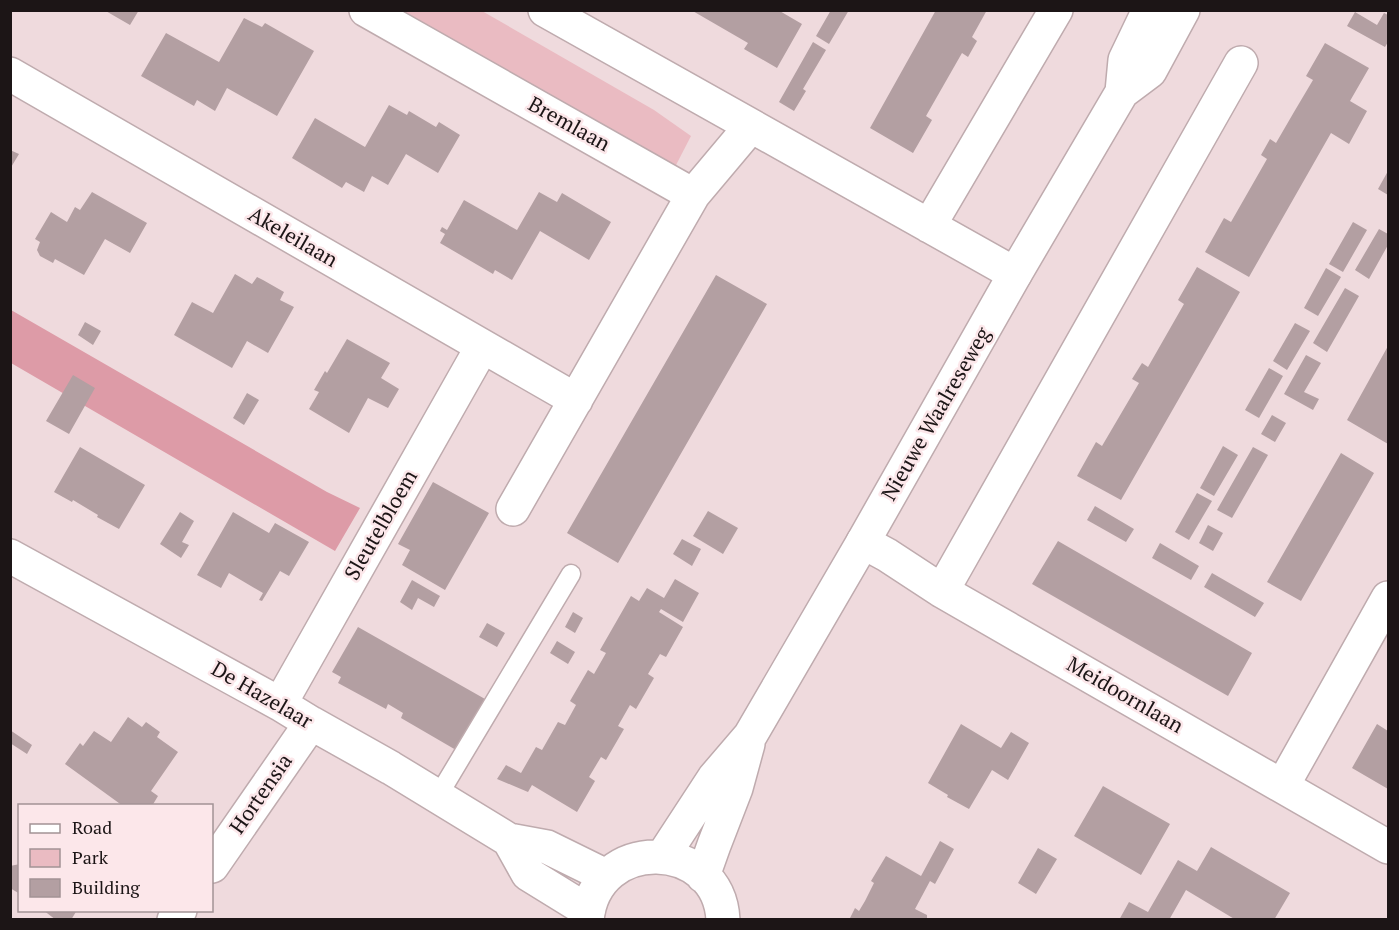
<svg xmlns="http://www.w3.org/2000/svg" width="1399" height="930" viewBox="0 0 1399 930" font-family="'PT Serif',serif">
<style>
.green{fill:#eabbc2}
.forest{fill:#dd9ba7}
.building{fill:#b39fa2}
.lines{fill:none;stroke-linecap:round;stroke-linejoin:round}
.service-casing{stroke:#bfabae;stroke-width:21}
.minor-casing{stroke:#bfabae;stroke-width:36}
.tertiary-casing{stroke:#bfabae;stroke-width:36}
.service{stroke:#fff;stroke-width:18}
.minor{stroke:#fff;stroke-width:33}
.tertiary{stroke:#fff;stroke-width:33}
.labels{text-anchor:middle;stroke-width:5;stroke-linejoin:round;paint-order:stroke}
.street-label{font-size:21px;fill:#1c1516;stroke:#fce7ea}
</style>
<rect width="100%" height="100%" fill="#efdadd"/>
<path class="green" d="M391,11H482L654,110L691,136L675,167Z"/>
<path class="forest" d="M11,310L327,492L360,508L335,551L11,363Z"/>
<path class="building" d="M104,10H139L130,25Z
M691,10H778L802,24L777,68L744,49L748,43Z
M831,10H849L829,44L816,36Z
M936,10H987L972,37L977,41L968,57L962,53L926,116L932,120L913,153L870,128Z
M1355,12L1377,25L1384,13L1388,15L1387,32L1388,42L1385,47L1347,26Z
M244,18L262,27L265,23L314,51L277,116L227,88L215,111L197,100L194,106L141,76L166,33L219,62Z
M813,42L826,50L803,89L806,91L794,111L779,102Z
M1325,43L1369,68L1350,101L1367,111L1349,144L1331,133L1249,277L1205,252L1224,218L1231,222L1267,159L1261,155L1270,139L1276,143L1294,112L1313,80L1306,76Z
M389,105L407,115L409,111L436,127L439,122L460,135L438,173L406,154L388,185L372,176L364,192L346,182L342,188L292,158L315,118L365,147Z
M10,150L19,154L10,169Z
M1388,171V195L1378,189Z
M92,192L147,223L130,253L105,239L84,275L55,259L53,263L40,256L37,250L40,242L35,239L51,212L67,222L75,207L80,210Z
M539,192L557,202L562,193L611,222L589,260L540,231L512,280L495,270L493,274L440,243L445,234L440,231L442,227L447,230L464,200L517,230Z
M1353,222L1367,230L1343,272L1329,264Z
M1379,229L1388,234V245L1369,279L1355,270Z
M1197,267L1240,292L1121,500L1077,476L1096,442L1102,446L1139,383L1132,379L1142,363L1148,367L1184,304L1178,300Z
M1326,268L1341,277L1318,316L1304,308Z
M235,274L252,284L257,277L263,280L284,292L280,300L294,307L268,353L247,341L232,368L174,335L192,302L213,313Z
M716,275L767,304L618,563L567,533Z
M1345,288L1359,296L1327,352L1313,343Z
M85,322L101,331L93,345L78,335Z
M1295,323L1310,331L1287,370L1273,361Z
M347,339L390,363L381,378L399,389L388,408L368,398L349,433L309,409L319,392L314,390L325,371L327,373Z
M1388,346V444L1347,420Z
M1306,355L1321,363L1304,392L1319,399L1313,410L1284,394Z
M1269,368L1283,376L1259,418L1245,410Z
M73,375L95,388L69,434L46,421Z
M247,393L259,400L244,425L233,418Z
M1272,415L1286,423L1275,442L1261,434Z
M1223,446L1238,455L1214,496L1200,488Z
M80,447L145,485L119,529L97,517L98,515L73,500L72,502L54,492Z
M1253,447L1268,455L1232,518L1217,510Z
M1341,453L1374,473L1301,601L1267,582Z
M433,482L489,513L445,590L402,565L410,550L398,544Z
M1197,493L1212,501L1189,540L1175,532Z
M1095,506L1134,529L1126,542L1087,520Z
M708,511L738,528L723,554L693,536Z
M180,512L194,521L182,542L189,545L181,558L160,544Z
M233,512L269,533L275,523L309,542L289,576L280,571L262,601L259,600L263,593L229,573L221,588L197,575Z
M1208,525L1223,533L1213,551L1199,543Z
M682,539L701,549L692,566L673,554Z
M1058,541L1252,653L1228,696L1032,584Z
M1160,543L1199,566L1191,580L1152,558Z
M1212,573L1264,603L1255,617L1204,587Z
M675,579L699,593L683,622L661,609L659,612L683,627L666,657L660,654L648,674L654,678L636,709L630,705L618,726L624,729L606,760L601,757L589,777L595,781L577,812L532,785L528,792L497,779L506,765L521,773L536,747L542,750L558,722L565,725L576,705L570,701L588,670L594,674L606,653L600,650L631,596L639,601L647,588L664,598Z
M412,580L440,596L434,607L418,598L412,610L400,602Z
M573,612L583,618L575,633L565,627Z
M487,623L505,633L497,647L479,637Z
M358,627L485,699L456,750L401,718L403,713L388,704L386,709L338,683L341,677L332,672Z
M557,641L575,652L568,664L550,653Z
M128,717L142,727L146,722L160,732L157,737L178,752L151,791L158,796L152,806H123L65,764L80,743L83,746L94,731L111,742Z
M961,724L1001,748L1011,732L1029,743L1008,780L992,770L969,809L947,797L948,795L928,783Z
M1377,724L1388,731V789L1352,768Z
M10,730L32,745L27,754L10,743Z
M1103,786L1170,824L1141,875L1074,836Z
M940,841L954,849L935,884L930,881L915,909L927,915V920H849L855,908L859,911L865,901L874,883L871,881L886,856L921,876Z
M1211,847L1290,893L1274,920H1236L1186,890L1169,920H1119L1129,902L1148,912L1178,860L1197,871Z
M1038,848L1057,859L1036,894L1018,883Z
M20,864V894L10,888V866Z
M43,910H77L71,920H56Z"/>
<g class="lines">
<defs>
<path id="service" d="M438,796L571,574"/>
<path id="minor" d="M366,10L693,195L751,126
M545,10L1015,274
M10,74L576,400
M929,226L1056,10
M513,509L693,195
M863,542L887,555L942,591L1388,847
M10,556L280,704L311,723L391,768L509,840L547,847L606,876
M942,591L1241,63
M280,704L482,347
M1283,785L1388,598
M509,840L528,874L588,911
M212,866L311,723
M174,920L180,910"/>
<path id="tertiary" d="M1122,92L1125,60L1149,10
M663,856L714,778L750,736L863,542L1015,274L1122,92L1150,71L1183,10
M703,876L714,845L736,788L748,744
M587,920C595,834 719,838 723,920"/>
</defs>
<use href="#service" class="service-casing"/>
<use href="#minor" class="minor-casing"/>
<use href="#tertiary" class="tertiary-casing"/>
<use href="#service" class="service"/>
<use href="#minor" class="minor"/>
<use href="#tertiary" class="tertiary"/>
</g>
<g class="labels">
<g class="street-label">
<text transform="translate(569 124) rotate(29)" y="7">Bremlaan</text>
<text transform="translate(293 237) rotate(30)" y="7">Akeleilaan</text>
<text transform="translate(936 414) rotate(-60)" y="7">Nieuwe Waalreseweg</text>
<text transform="translate(381 525) rotate(-60)" y="7">Sleutelbloem</text>
<text transform="translate(262 695) rotate(30)" y="7">De Hazelaar</text>
<text transform="translate(1125 695) rotate(30)" y="7">Meidoornlaan</text>
<text transform="translate(261 794) rotate(-55)" y="7">Hortensia</text>
</g>
</g>
<rect width="1399" height="930" fill="none" stroke="#1c1516" stroke-width="24"/>
<rect x="18" y="804" width="195" height="108" fill="#fce7ea" stroke="#a29395" stroke-width="1.5"/>
<rect x="30" y="824" width="30" height="9" fill="#ffffff" stroke="#a29395" stroke-width="1.5"/>
<text x="72" y="834" font-size="18" fill="#1c1516">Road</text>
<rect x="30" y="849" width="30" height="18" fill="#eabbc2" stroke="#a29395" stroke-width="1.5"/>
<text x="72" y="864" font-size="18" fill="#1c1516">Park</text>
<rect x="30" y="879" width="30" height="18" fill="#b39fa2" stroke="#a29395" stroke-width="1.5"/>
<text x="72" y="894" font-size="18" fill="#1c1516">Building</text>
</svg>
